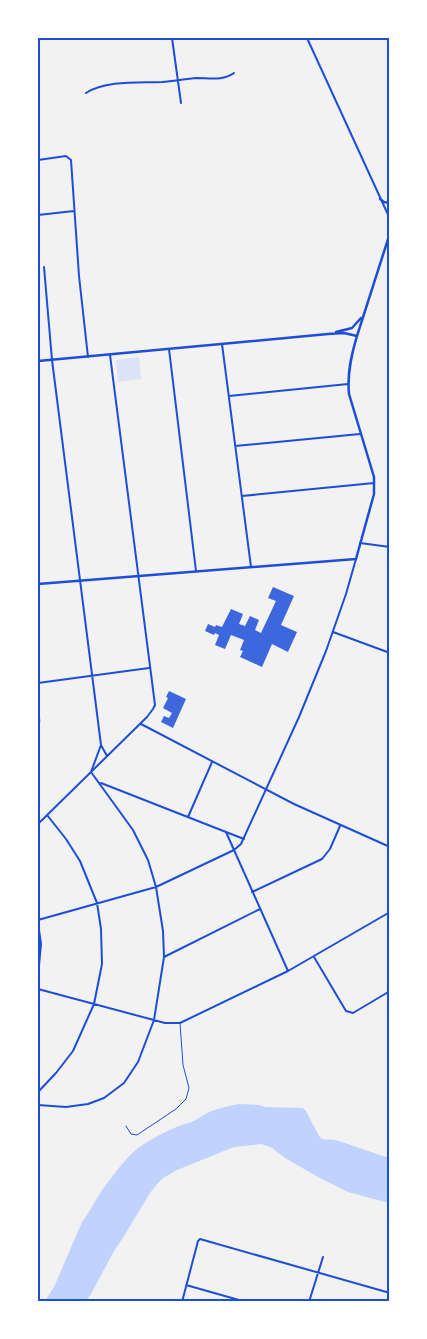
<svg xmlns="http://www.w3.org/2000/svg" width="427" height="1339" viewBox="0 0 427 1339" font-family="'DejaVu Sans',sans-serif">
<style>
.green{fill:#dbe4f7}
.water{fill:#bfd3fe}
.building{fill:#3d67dc}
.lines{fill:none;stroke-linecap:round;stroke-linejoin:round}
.service{stroke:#1d4ed8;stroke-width:1}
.minor{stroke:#1d4ed8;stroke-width:2}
.tertiary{stroke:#1d4ed8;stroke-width:2.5}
.secondary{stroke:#1d4ed8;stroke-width:2.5}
.motorway{stroke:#1d4ed8;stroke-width:4}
.neatline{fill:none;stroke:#1d4ed8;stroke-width:2}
</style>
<rect width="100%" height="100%" fill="#f2f2f2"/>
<path class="green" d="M139,357L141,379L118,382L116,360Z"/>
<path class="water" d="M239,1104L259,1105L265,1107L303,1108L306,1111L319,1136L322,1139L336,1140L389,1158V1203L348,1192L318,1177L285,1158L272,1148L262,1144L234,1147L177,1170L163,1178L158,1183L150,1193L124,1236L114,1251L91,1294L86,1301H45L54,1287L82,1222C92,1209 98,1194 109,1181C117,1170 126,1158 137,1149C150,1139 174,1127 188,1123C194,1122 200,1117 205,1114C215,1109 227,1106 239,1104Z"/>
<path class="building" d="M273,587L294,596L281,625L297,632L288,652L272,644L262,667L240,657L243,651L240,650L244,640L231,635L225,649L215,645L219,635L215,633L214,635L205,631L208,624L215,627L216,625L222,627L231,609L243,614L239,624L245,626L250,616L259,620L255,630L261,633L276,601L268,598Z
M169,691L186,699L173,728L161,722L164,716L169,718L172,713L163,708L168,698L166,697Z"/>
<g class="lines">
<path class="service" d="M126,1126L131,1134L137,1135L176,1109L186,1099L189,1088L183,1065L180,1023"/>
<path class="minor" d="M172,38L181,103
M307,38L390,219
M86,93C106,80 139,83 162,82C174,81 185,79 197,78C209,78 223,81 234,73
M38,160L66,156L71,160L79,276L88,357
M38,215L74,211
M222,344L251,567
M169,349L196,571
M229,396L348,384
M235,446L360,434
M242,496L374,483
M360,543L390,547
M333,632L390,653
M38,683L149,668
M141,724L294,804L390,847
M101,745L107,756
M101,783L226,832L288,971
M188,817L212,762
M38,824L147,717L153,709L155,705L110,355
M226,832L244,839
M252,892L322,859L330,849L340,826
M38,920L156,887L234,850L241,844L299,717L326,651L346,594L356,559
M38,923L41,944L38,977
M164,957L260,909
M314,957L346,1011L353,1013L390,991
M38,989L165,1023H180L288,971L390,912
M38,1092L56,1073L73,1051L94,1004L102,964L101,929L97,903L80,861L66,839L47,815
M38,1105L66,1107L88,1104L104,1098L124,1083L138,1062L154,1020L164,957L163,931L156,887L148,860L133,830L91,772L101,745L52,360L44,267
M186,1285L246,1302
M182,1302L198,1241L200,1239L390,1293
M309,1302L323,1257"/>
<path class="tertiary" d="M38,584L356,559L374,494V477L349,394C347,374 351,356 357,336
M38,704L39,721L38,730"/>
<path class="secondary" d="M380,199L384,202L390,203
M336,332L352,328L361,318
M38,361L328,334L344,333L357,336L390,233"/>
<path class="motorway" d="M388,38L390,39"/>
</g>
<rect width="427" height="1339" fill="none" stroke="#ffffff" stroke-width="78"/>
<rect x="39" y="39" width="349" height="1261" class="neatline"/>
</svg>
